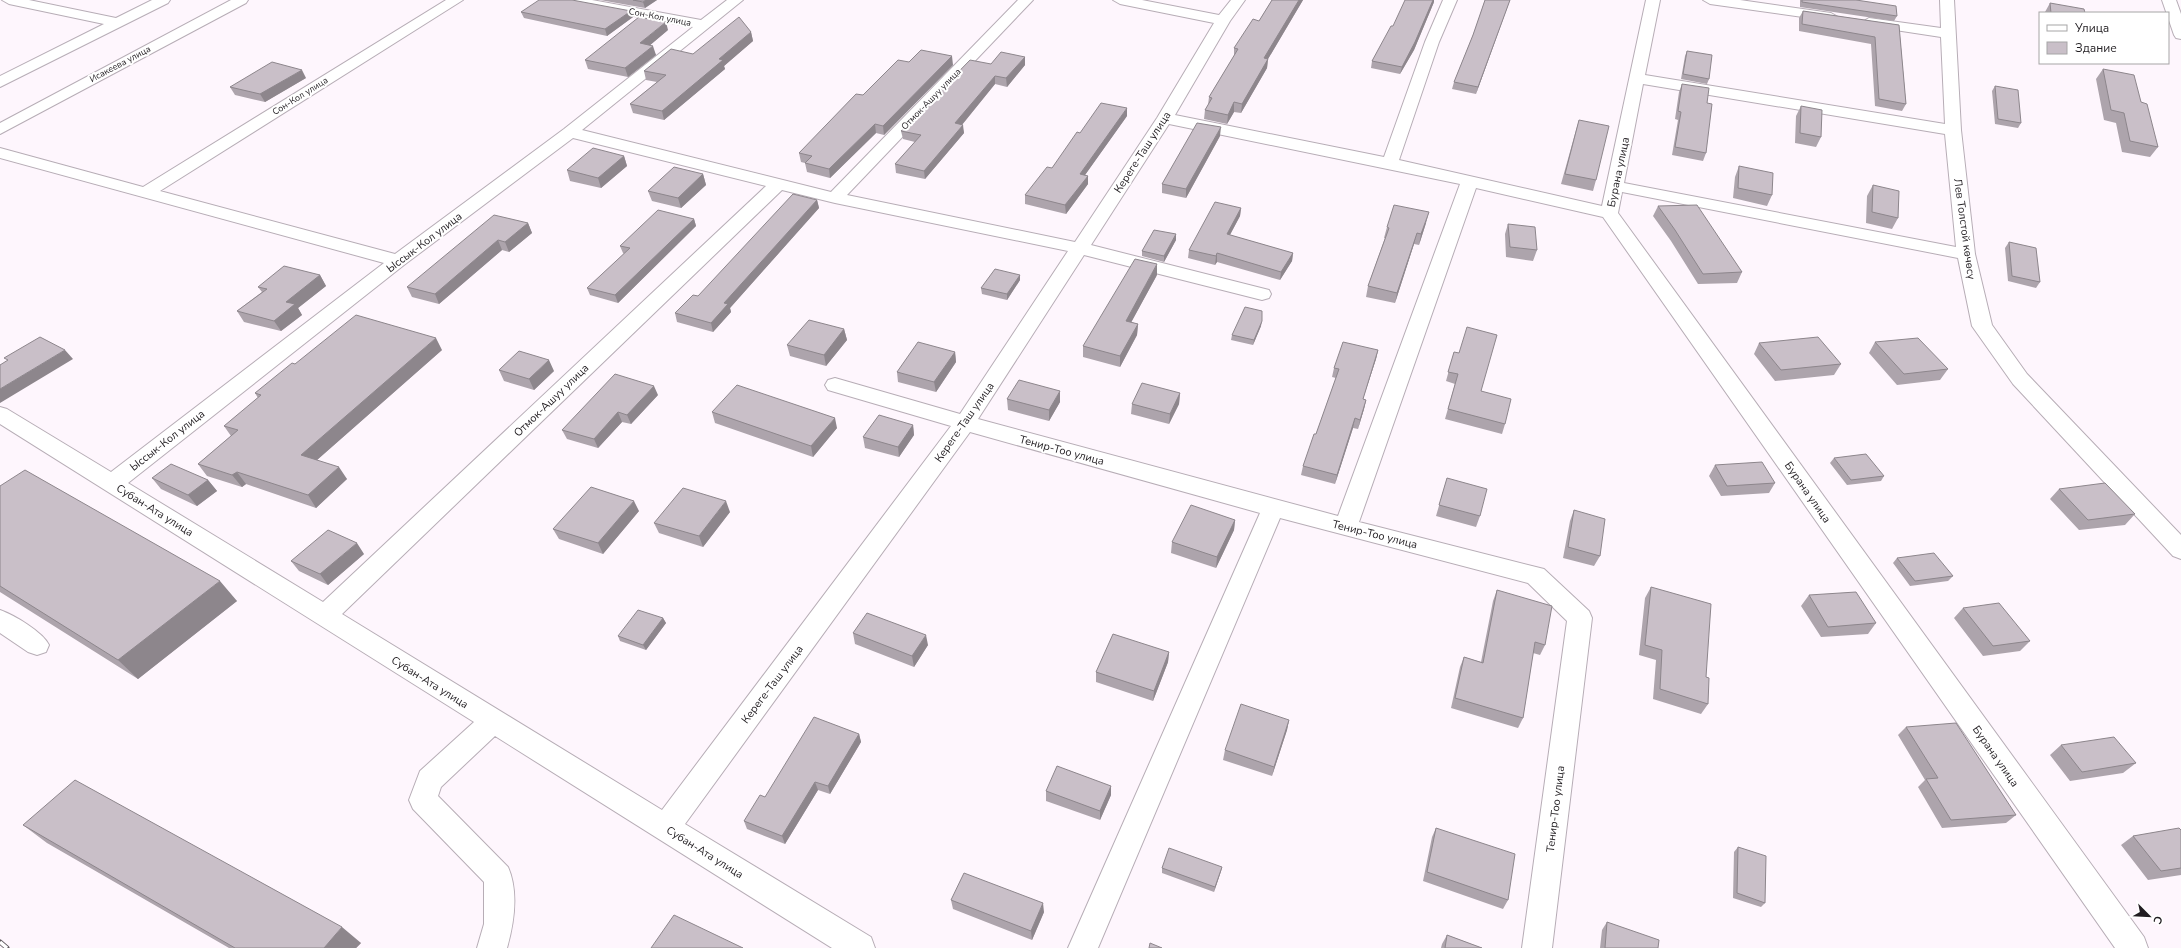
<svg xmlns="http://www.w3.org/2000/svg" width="2181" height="948" viewBox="0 0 2181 948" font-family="'Nunito Sans',sans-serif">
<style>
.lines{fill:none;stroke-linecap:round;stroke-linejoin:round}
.minor-casing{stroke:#b7adb6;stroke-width:2}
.major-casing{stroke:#b7adb6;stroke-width:2}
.minor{fill:#fff;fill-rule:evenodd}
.major{fill:#fff;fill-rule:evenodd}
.rail-casing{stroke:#5d585d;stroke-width:5}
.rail{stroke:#fff;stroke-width:3.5;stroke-dasharray:11;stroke-linecap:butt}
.wall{fill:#ada4ac}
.shaded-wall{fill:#8d868c}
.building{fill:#c9bfc8;stroke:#8d868c}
.labels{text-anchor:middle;stroke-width:4;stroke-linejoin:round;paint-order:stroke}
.far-street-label{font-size:9px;fill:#211d21;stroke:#fff}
.street-label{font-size:11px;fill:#211d21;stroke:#fff}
</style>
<rect width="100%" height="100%" fill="#fef6fd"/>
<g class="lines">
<defs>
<path id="minor" d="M2,0H29L116,18L152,0H170L168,3L0,87V76L104,24L9,4Z
M231,0H248L246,3L0,134V123Z
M446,0H463L160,191L395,254L564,129L693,27L570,4L563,0H592L701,20L727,0H743L582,130L831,192L1018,0H1033L847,195L1075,242L1157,118L1214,23L1120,4L1113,0H1142L1219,15L1231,0H1245L1230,21L1175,115L1384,157L1425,42L1443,0H1457L1439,42L1399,160L1602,206L1646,0H1660L1645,75L1945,124L1941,37L1869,26L1862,22L1869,18L1941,28L1940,0H1954L1961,130L1975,254L1992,325L2027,374L2181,535V559L2173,556L2013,384L1972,326L1958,258L1622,192L1618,213L2144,937L2148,948H2115L1603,217L1476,188L1359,522L1544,569L1589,611L1592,618L1552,948H1522L1567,621L1528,583L1280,518L1098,948H1068L1260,513L970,432L685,824L871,937L875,948H832L495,736L441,787L438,796L508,867C519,892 514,923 507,948H477L484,924V882L413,809L409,800L420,771L474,722L0,424V407L7,409L111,472L384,263L0,158V148L143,187ZM1643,84L1945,134L1956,247L1624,183ZM1169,124L1460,184L1338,516L978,419L1084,255L1262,300L1269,298L1271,294L1269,290L1091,245ZM573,138L766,186L323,602L128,483L404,265ZM782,190L835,203L1068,251L960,414L835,378L828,380L825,385L828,390L951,426L662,810L342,614Z
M1703,0H1740L1831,13L1838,17L1831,21L1710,4Z
M0,610C14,615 43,632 49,645L46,652L37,655L28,652L0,633Z"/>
<path id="major" d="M2162,0H2176L2181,14V39L2176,38L2174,35Z"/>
</defs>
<use href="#minor" class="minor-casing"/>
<use href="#major" class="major-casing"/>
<use href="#minor" class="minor"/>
<use href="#major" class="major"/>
<defs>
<path id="rail" d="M0,942L7,948"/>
</defs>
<use href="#rail" class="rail-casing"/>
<use href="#rail" class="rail"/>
</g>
<path class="wall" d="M600,0H657L645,8Z
M1272,0H1303L1268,59L1267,68L1241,113L1234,112L1227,124L1204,119L1205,110L1208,105L1209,97L1234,56V48L1259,21Z
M1485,0H1510L1476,94L1452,89L1454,82L1473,35Z
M1800,0H1856L1897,16L1894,21L1800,7Z
M1434,2L1414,50L1400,74L1371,68L1372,61L1393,26Z
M2050,3L2085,13H2045V12Z
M631,11L633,17L607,36L524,18L521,12Z
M1803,11L1899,25L1906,104L1902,111L1875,106L1871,44L1799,31V18Z
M668,30L650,45L656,55L628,77L588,69L585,60Z
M751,32L753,41L724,66L725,69L664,120L633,113L630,104L657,82L646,80L644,71L693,54Z
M1687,51L1709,79L1707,84L1681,79L1685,56Z
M1025,57V65L1007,87L995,84L962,125L964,133L925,179L896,173L895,164L915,142L903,139L901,131L991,64Z
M909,62L953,65L884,135L876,133L830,178L807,172L805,163L801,162L799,153Z
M2103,69L2141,102L2158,147L2150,157L2122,152L2116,123L2104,120L2096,79Z
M306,78L265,102L235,95L230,87Z
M1682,84L1707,103L1706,153L1703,161L1672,155L1678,120L1675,119L1679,92Z
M1995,86L2021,123L2018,128L1995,124L1992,91Z
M1801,106L1821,137L1816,147L1795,143L1796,116Z
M1127,116L1085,175L1088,176V184L1066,214L1025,204V195L1052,168L1080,133Z
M1579,120L1596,180L1593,191L1561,184L1576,130Z
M1220,136L1186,198L1162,193V184L1185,146Z
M624,156L627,166L601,188L570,181L567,170Z
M1739,166L1772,195L1767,206L1733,198L1735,177Z
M703,174L706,185L681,208L652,201L648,191Z
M1873,185L1898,218L1892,229L1866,223L1867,196Z
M817,200L819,208L730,308L731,312L713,332L677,322L675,313L698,296Z
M1658,206L1742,272L1737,283L1698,284L1671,241L1653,216Z
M1241,208L1240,216L1230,235L1293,253L1292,261L1280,280L1217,262L1215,265L1188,258L1189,250Z
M694,219L696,226L618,303L590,295L587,288L624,254L623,253L620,246Z
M528,223L532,233L509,252L502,250L439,304L412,297L407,287Z
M1426,223L1419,245L1414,244L1395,303L1366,297L1368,286L1385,238H1384L1387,227Z
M1508,224L1537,250L1533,261L1506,257L1505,234Z
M1176,234V240L1164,262L1142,256V251Z
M2009,242L2040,282L2036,288L2008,281L2005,248Z
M320,275L326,286L298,308L302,315L281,331L244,322L237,311L262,292L258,287Z
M1020,275V280L1007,300L982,294L981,288Z
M1157,275L1131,322L1138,324L1137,335L1120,367L1083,357V346Z
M1261,326L1253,345L1231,340L1232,335Z
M844,329L847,340L826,366L790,356L787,345Z
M1875,342L1948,369L1940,380L1897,385L1869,353Z
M1759,343L1841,364L1834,375L1775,381L1754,354Z
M442,350L317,460L347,479L316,508L246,484L242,487L207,476L198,464L231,436L224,426L258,398L255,393L295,364Z
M1378,350L1376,359L1363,399L1366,400L1364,409L1358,429L1353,428L1335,484L1301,475L1303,466L1316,434L1336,378L1332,377L1334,368Z
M955,352L956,362L936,392L898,382L897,372Z
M1454,352L1481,391L1505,424L1502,434L1445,419L1455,384L1446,381Z
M499,370L554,371L534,390L504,381Z
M1180,393L1179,404L1169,424L1131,414L1132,404Z
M658,395L631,424L622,422L598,448L567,439L562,430Z
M1007,399L1060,402L1049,421L1008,410Z
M712,412L837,428L813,457L715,423Z
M913,425L914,435L899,457L865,448L863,437Z
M1834,458L1884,476L1881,481L1847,485L1830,463Z
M1715,465L1775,483L1769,493L1721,496L1709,476Z
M152,478L208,480L217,491L197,506L161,489Z
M1447,478L1480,516L1476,527L1436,516Z
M0,486L237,601L138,679L0,592Z
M2059,489L2135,514L2125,525L2079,530L2050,499Z
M1574,510L1600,556L1594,566L1563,558L1570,521Z
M639,511L603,554L559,539L553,529Z
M730,512L703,547L659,533L654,523Z
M1235,520L1234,530L1216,568L1171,553L1172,542Z
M364,554L328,585L299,571L291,561Z
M1897,558L1953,576L1948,581L1910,586L1893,563Z
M1651,587L1706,677L1708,704L1701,714L1653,699L1656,660L1639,655L1645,598Z
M1497,590L1545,645L1540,655L1533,653L1523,718L1518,728L1451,708L1460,667L1464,657L1481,662L1493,601Z
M1809,595L1876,623L1868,634L1821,637L1801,606Z
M1963,608L2030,641L2020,651L1983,656L1954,618Z
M663,618L666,623L646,650L620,641L618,636Z
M853,633L928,645L914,667L855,644Z
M1169,652L1168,662L1153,701L1096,682V672Z
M1289,720L1287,730L1272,776L1223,760L1225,750Z
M1906,727L2016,815L2006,823L1942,828L1918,787L1925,780L1898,735Z
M859,734L861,742L830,794L818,790L785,844L747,829L744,821L765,797Z
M2061,745L2136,763L2123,773L2070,781L2050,755Z
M1111,786V795L1100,820L1046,801V791Z
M23,825L361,943L356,948H229L47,843Z
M1436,828L1508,900L1503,909L1423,881L1432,837Z
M2181,830V875L2148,880L2121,845L2133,836Z
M1738,847L1765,903L1761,907L1733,898L1734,852Z
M1222,867L1221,871L1214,892L1162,873V868Z
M951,900L1044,912L1032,940L953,909Z
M1607,922L1658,948H1600L1602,930Z
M1447,935L1482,948H1441L1442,944Z"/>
<path class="shaded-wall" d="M646,0H657L645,8L643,2Z
M1299,0H1303L1268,59L1267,68L1241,113L1242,104L1264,58Z
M1433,0H1434V2L1414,50L1400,74L1402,67Z
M1510,0L1476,94L1478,87Z
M631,11L633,17L607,36L605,29Z
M666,22L668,30L642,52L640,43Z
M751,32L753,41L724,66L725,69L664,120L662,111L719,59Z
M653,46L656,55L628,77L625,68Z
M952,56L953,65L884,135L883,126Z
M1025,57V65L1007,87L1006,78Z
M302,70L306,78L265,102L260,94Z
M995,76V84L956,132L955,123Z
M1234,102V112L1227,124L1228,115Z
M1127,108V116L1080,182V174Z
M875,124L876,133L830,178L829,169Z
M963,125L964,133L925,179L924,171Z
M1221,127L1220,136L1186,198V189Z
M624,156L627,166L601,188L598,178Z
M703,174L706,185L681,208L678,198Z
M1088,176V184L1066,214L1065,205Z
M817,200L819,208L730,308L731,312L713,332L711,323L724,303Z
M1241,208L1240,216L1226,242L1227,234Z
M1429,212L1426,223L1419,245L1421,234Z
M694,219L696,226L618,303L615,295Z
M528,223L532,233L509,252L505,242Z
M1417,233L1414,244L1395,303L1397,293Z
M1176,234V240L1164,262V256Z
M498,240L502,250L439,304L435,294Z
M1217,253V262L1215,265L1216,256Z
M1293,253L1292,261L1280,280L1281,272Z
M1157,264V275L1126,332V321Z
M320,275L326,286L298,308L302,315L281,331L274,321L286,302Z
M1020,275V280L1007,300V294Z
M1262,321L1261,326L1253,345L1254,340Z
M1138,324L1137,335L1120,367V356Z
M844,329L847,340L826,366L824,355Z
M436,338L442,350L309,467L301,455Z
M65,350L73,359L0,403V389Z
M1378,350L1376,359L1360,408L1363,399Z
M955,352L956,362L936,392L934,382Z
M549,360L554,371L534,390L529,379Z
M654,386L658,395L631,424L627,415Z
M1060,391V402L1049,421V410Z
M1180,393L1179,404L1169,424L1170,414Z
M1366,400L1364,409L1358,429L1360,420Z
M618,412L622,422L598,448L594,439Z
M835,418L837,428L813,457L811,446Z
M1355,418L1353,428L1335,484L1337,475Z
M913,425L914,435L899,457L898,447Z
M339,467L347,479L316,508L308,495Z
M237,472L246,484L242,487L232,475Z
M208,480L217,491L197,506L188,495Z
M634,501L639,511L603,554L598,543Z
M726,501L730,512L703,547L699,536Z
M1235,520L1234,530L1216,568L1217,557Z
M357,543L364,554L328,585L320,574Z
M220,581L237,601L138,679L118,660Z
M663,618L666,623L646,650L643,645Z
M926,635L928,645L914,667L912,656Z
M1169,652L1168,662L1153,701L1154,691Z
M1289,720L1287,730L1272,776L1274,767Z
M859,734L861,742L830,794L828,786Z
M815,782L818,790L785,844L782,836Z
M1111,786V795L1100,820V811Z
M1222,867L1221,871L1214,892L1215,887Z
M1043,903L1044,912L1032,940L1031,931Z
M342,927L361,943L356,948H324Z"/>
<path class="building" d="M539,0H572L631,11L605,29L521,12Z
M633,0H646L643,2Z
M1272,0H1299L1264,58L1268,59L1242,104L1234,102L1228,115L1205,110L1212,98L1209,97L1238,49L1234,48L1253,19L1259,21Z
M1405,0H1433L1415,42L1402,67L1372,61L1391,26H1393Z
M1485,0H1510L1478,87L1454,82L1473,35Z
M1802,0H1856L1896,6L1897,16L1802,2Z
M2050,3L2084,9L2085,13H2051Z
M1803,11L1899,25L1906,104L1879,99L1875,37L1802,24Z
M639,17L666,22L640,43L653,46L625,68L585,60Z
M739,17L751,32L719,59L723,60L662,111L630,104L666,75L644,71L671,49L693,54Z
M921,50L952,56L883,126L875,124L829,169L805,163L812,156L799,153L856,94L863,95L898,60L909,62Z
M1687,51L1712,55L1709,79L1683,74Z
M1001,52L1025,57L1006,78L995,76L955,123L963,125L924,171L895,164L921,135L901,131L970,60L991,64Z
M272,62L302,70L260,94L230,87Z
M2103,69L2134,75L2141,102L2147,104L2158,147L2130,141L2124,113L2111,110Z
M1682,84L1709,88L1707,103L1712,104L1706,153L1675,147L1681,112L1678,111Z
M1995,86L2018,90L2021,123L1998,119Z
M1101,103L1127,108L1080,174L1088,176L1065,205L1025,195L1047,167L1052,168L1077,132L1080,133Z
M1801,106L1822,110L1821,137L1800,133Z
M1579,120L1609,126L1596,180L1565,174Z
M1197,123L1221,127L1186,189L1162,184Z
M593,148L624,156L598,178L567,170Z
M1739,166L1773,173L1772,195L1738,188Z
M674,167L703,174L678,198L648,191Z
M1873,185L1899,191L1898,218L1872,212Z
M793,194L817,200L724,303L728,304L711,323L675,313L693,295L698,296Z
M1215,202L1241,208L1227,234L1293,253L1281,272L1217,253L1216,256L1189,250Z
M1394,205L1429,212L1421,234L1417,233L1397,293L1368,286L1389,228L1387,227Z
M1697,205L1742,272L1703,274L1675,230L1658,206Z
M658,210L694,219L615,295L587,288L630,248L620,246Z
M494,215L528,223L505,242L498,240L435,294L407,287Z
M1508,224L1535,227L1537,250L1510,247Z
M1154,230L1176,234L1164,256L1142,251Z
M2009,242L2036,248L2040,282L2012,276Z
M1135,259L1157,264L1126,321L1138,324L1120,356L1083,346Z
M284,266L320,275L286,302L295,304L274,321L237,311L267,289L258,287Z
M995,269L1020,275L1007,294L981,288Z
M1245,307L1262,311V321L1254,340L1232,335Z
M356,315L436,338L301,455L339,467L308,495L237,472L232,475L198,464L238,430L224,426L261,395L255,393L292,363L295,364Z
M809,320L844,329L824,355L787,345Z
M1467,327L1497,335L1481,391L1511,399L1505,424L1448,409L1458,374L1448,372L1454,352L1459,353Z
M40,337L65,350L0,389V365L8,360L4,358Z
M1818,337L1841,364L1781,370L1759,343Z
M1918,338L1948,369L1904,374L1875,342Z
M918,342L955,352L934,382L897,372Z
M1343,342L1378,350L1363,399L1366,400L1360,420L1355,418L1337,475L1303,466L1314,434H1316L1339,369L1334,368Z
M519,351L549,360L529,379L499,370Z
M615,374L654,386L627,415L618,412L594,439L562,430Z
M1019,380L1060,391L1049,410L1007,399Z
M1142,383L1180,393L1170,414L1132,404Z
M737,385L835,418L811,446L712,412Z
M879,415L913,425L898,447L863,437Z
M1866,454L1884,476L1851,480L1834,458Z
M1762,462L1775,483L1727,486L1715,465Z
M171,464L208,480L188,495L152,478Z
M25,470L220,581L118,660L0,586V486Z
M1447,478L1487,489L1480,516L1439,505Z
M2105,483L2135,514L2088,520L2059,489Z
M591,487L634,501L598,543L553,529Z
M683,488L726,501L699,536L654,523Z
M1191,505L1235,520L1217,557L1172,542Z
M1574,510L1605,519L1600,556L1568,547Z
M328,530L357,543L320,574L291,561Z
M1934,553L1953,576L1915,581L1897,558Z
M1651,587L1711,604L1706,677L1709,678L1708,704L1660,689L1662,650L1645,645Z
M1497,590L1552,606L1545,645L1535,642L1523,718L1455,698L1464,657L1483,663Z
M1856,592L1876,623L1828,627L1809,595Z
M1999,603L2030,641L1993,646L1963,608Z
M638,610L663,618L643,645L618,636Z
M867,613L926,635L912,656L853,633Z
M1113,634L1169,652L1154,691L1096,672Z
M1241,704L1289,720L1274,767L1225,750Z
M814,717L859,734L828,786L815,782L782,836L744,821L760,795L765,797Z
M1956,723L2016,815L1951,820L1926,779L1938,778L1906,727Z
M2114,737L2136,763L2082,772L2061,745Z
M1057,766L1111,786L1100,811L1046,791Z
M75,780L342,927L324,948H235L23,825Z
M1436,828L1515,854L1508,900L1427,872Z
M2179,828L2181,830V868L2161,871L2133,836Z
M1738,847L1766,856L1765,903L1737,893Z
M1169,848L1222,867L1215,887L1162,868Z
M964,873L1043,903L1031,931L951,900Z
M674,915L743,948H651Z
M1607,922L1659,940L1658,948H1605Z
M1447,935L1482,948H1445Z
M1150,943L1162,948H1149Z"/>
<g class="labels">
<g class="far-street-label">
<text transform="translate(660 17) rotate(11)" y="3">Сон-Кол улица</text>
<text transform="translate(120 64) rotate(-28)" y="3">Исакеева улица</text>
<text transform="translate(300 96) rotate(-32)" y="3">Сон-Кол улица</text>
<text transform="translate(931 99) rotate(-46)" y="3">Отмок-Ашуу улица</text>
</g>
<g class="street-label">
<text transform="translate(1142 152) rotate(-57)" y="4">Кереге-Таш улица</text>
<text transform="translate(1618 172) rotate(-78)" y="4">Бурана улица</text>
<text transform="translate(1965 229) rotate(82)" y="4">Лев Толстой көчөсү</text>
<text transform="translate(424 242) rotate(-37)" y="4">Ыссык-Кол улица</text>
<text transform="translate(551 400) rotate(-44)" y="4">Отмок-Ашуу улица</text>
<text transform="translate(964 422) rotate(-55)" y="4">Кереге-Таш улица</text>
<text transform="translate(167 440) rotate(-38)" y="4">Ыссык-Кол улица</text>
<text transform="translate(1062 450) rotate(15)" y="4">Тенир-Тоо улица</text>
<text transform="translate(1808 492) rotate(55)" y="4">Бурана улица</text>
<text transform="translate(155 510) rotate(32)" y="4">Субан-Ата улица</text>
<text transform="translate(1375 534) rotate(14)" y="4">Тенир-Тоо улица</text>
<text transform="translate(430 682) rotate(32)" y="4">Субан-Ата улица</text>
<text transform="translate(772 684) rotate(-53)" y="4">Кереге-Таш улица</text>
<text transform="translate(1996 756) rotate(55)" y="4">Бурана улица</text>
<text transform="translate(1555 809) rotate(-83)" y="4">Тенир-Тоо улица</text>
<text transform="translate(705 852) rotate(32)" y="4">Субан-Ата улица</text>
</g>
</g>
<rect x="2039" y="12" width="130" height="52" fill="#ffffff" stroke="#a6a5a6"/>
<rect x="2047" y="25" width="20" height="6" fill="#ffffff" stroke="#a6a5a6"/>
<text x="2075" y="32" font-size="12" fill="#211d21">Улица</text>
<rect x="2047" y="42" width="20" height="12" fill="#c9bfc8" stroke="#a6a5a6"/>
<text x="2075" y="52" font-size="12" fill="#211d21">Здание</text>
<g transform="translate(2149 916) rotate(114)" stroke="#ffffff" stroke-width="3" paint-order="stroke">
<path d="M0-3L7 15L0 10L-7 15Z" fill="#211d21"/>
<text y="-6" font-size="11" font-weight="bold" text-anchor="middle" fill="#211d21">С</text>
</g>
</svg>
